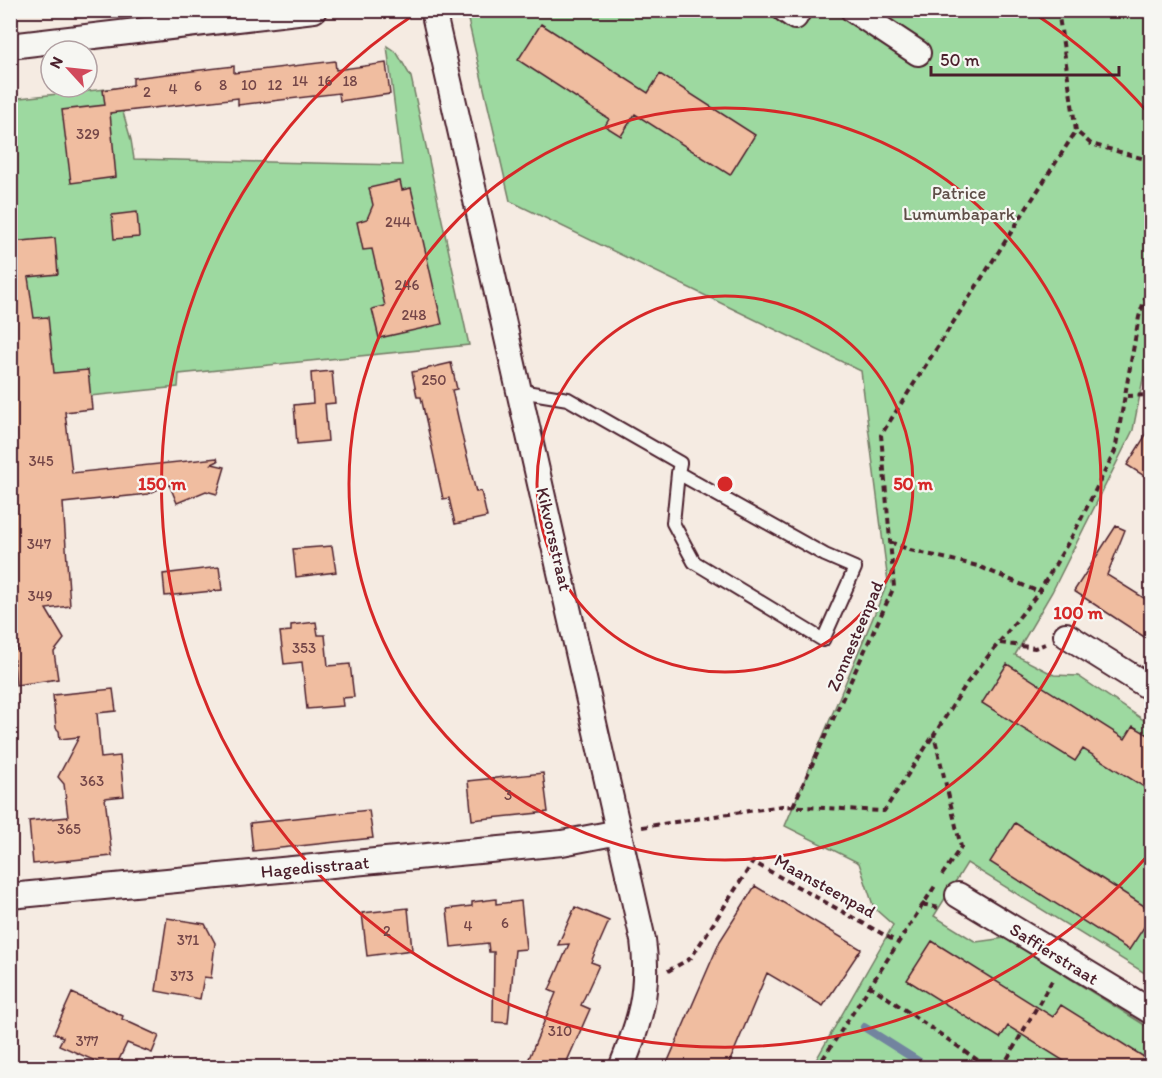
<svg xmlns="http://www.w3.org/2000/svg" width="1162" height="1078" viewBox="0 0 1162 1078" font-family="Itim,sans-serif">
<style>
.green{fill:#9dd9a0;stroke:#747c66;stroke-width:1.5}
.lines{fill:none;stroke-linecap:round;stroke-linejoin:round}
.stream{stroke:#72849f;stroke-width:8}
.building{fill:#f0bda0;stroke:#4a1f2b;stroke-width:1.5}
.lane-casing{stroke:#4a1f2b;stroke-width:16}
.street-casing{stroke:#4a1f2b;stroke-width:28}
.path{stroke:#4a1f2b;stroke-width:4;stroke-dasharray:6 4.5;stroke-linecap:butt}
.lane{stroke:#f6f6f2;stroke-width:12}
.street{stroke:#f6f6f2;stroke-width:24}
.ring{fill:none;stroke:#d62828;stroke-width:3}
.labels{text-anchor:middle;stroke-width:4.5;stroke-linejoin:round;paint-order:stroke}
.number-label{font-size:15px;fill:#744648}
.park-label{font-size:18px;fill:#5f4e48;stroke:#f6f6f2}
.street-label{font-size:18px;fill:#4a1f2b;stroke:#f6f6f2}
.centre{fill:#d62828;stroke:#f6f6f2;stroke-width:3}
.ring-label{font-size:18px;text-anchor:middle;font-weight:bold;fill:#d62828;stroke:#f6f6f2;stroke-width:4.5;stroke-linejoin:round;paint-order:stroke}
</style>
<rect width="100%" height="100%" fill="#f5ebe2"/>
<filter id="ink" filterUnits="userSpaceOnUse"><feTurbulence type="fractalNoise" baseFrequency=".0167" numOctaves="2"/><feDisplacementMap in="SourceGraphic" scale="12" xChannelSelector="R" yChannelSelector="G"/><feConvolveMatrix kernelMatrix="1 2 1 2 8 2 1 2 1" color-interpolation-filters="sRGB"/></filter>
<g filter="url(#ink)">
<path class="green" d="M466,11H1151V359L1144,374L1133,430L1052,592L1015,655L1054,675L1078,676L1151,725V977L967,863L934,916L976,942L1005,938L1151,1029V1067H812L893,925L874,908L859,863L785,826L888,582L861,371L510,201Z
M387,46L397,53L411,77L469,345L179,374L178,387L11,404L10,99L116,88L131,140L134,159L402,165Z"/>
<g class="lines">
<path class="stream" d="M864,1027L929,1068"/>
</g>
<path class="building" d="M541,24L648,93L660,74L755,135L730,175L635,114L621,136L605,126L609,119L518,60Z
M335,61L336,70L386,63L390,94L340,101L339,93L238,105V98L110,113L116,177L71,183L62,110L105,105L103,90L133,85V78L234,66V73Z
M400,181L402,190L411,188L442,324L379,338L372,309L385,306L372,249L363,250L357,222L367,219L373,205L369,188Z
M137,212L139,237L114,239L112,215Z
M55,238L58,274L28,277L34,318L48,317L54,373L88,370L92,409L65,412L72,473L217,458L218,461L212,464L225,467L217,494L206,491L177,503L169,484L148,494L63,503L70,606L46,609L64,639L54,652L58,679L16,685L13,651L17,650L13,612L10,613V242Z
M451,363L457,389L452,390L463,440L476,492L481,491L487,517L455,524L449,498L443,499L421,397H417L412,372Z
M332,371L335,403L325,404L328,441L297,444L294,405L313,403L311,373Z
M1152,425V481L1127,465Z
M1116,526L1125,530L1107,575L1152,603V642L1074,591Z
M332,546L336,572L296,577L293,549Z
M219,567L222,590L165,596L163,574Z
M316,622L318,635H325L328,666L350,664L354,697L342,698L343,706L307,709L302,662L284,664L280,632L291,631V625Z
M1007,664L1125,739L1133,726L1152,737V792L1083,749L1075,761L982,703Z
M113,689L116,711L97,713L101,758L120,756L124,796L105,798L112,856L33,864L29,821L68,817L64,784L58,777L79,737L60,739L59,731L56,728L53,695Z
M543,773L548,812L472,820L468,781Z
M369,810L373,838L253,851L250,823Z
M1015,823L1152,911V915L1129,950L990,862Z
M755,886L861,949L823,1006L767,973L727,1068H665L720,941Z
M496,899V904L521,901L526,949L515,950L508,1023L493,1022L494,952H489L488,943L451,947L447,909L472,906V902Z
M575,907L609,921L591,962L599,965L581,1005L590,1009L564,1068H525L556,993L549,990L569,944L558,945Z
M408,908L412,950L367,956L362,913Z
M167,918L205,924L215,943L211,978L204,977L200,999L156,991Z
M932,941L1053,1017L1061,1005L1152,1062V1068H1075L1008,1026L1000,1038L907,980Z
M72,993L123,1016L122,1019L159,1036L152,1053L127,1043L115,1068H111L59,1045L63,1037L54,1033Z"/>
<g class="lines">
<defs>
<path id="lane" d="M520,391L568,399L680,463L678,473L825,555L855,568L823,640L694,562L673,523L678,473"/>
<path id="street" d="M433,10L643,940C650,990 640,1022 621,1068
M785,10L795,17L799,10
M853,10L918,53
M10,46L314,10
M1066,635L1152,689
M958,895L1152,1012
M10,896L562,843L619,832"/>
</defs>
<use href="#lane" class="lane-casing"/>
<use href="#street" class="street-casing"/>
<path class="path" d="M1058,10L1076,131L1091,144L1152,161
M1127,396L1152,395
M890,542L910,550L978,566L1039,592
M1000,643L1035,648L1045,644
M793,806L894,587L881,435L1076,131
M642,827L782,806L884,811L933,736
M942,875L961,847L934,735L967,683L1039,592L1075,531L1115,451L1139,317L1152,276
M922,904L939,908
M668,971L691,958L753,862L897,942
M869,985L979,1061L993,1068
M817,1068L935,886
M1002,1068L1053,979"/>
<use href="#lane" class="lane"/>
<use href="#street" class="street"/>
</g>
</g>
<g class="ring">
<circle cx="725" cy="484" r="188"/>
<circle cx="725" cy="484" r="376"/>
<path d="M1150 853A563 563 0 1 1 418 12M1032 12A563 563 0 0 1 1150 115"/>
</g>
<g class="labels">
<g class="number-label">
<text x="300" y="86">14</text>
<text x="325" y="86">16</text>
<text x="350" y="86">18</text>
<text x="223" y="90">8</text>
<text x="249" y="90">10</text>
<text x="275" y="90">12</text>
<text x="198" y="91">6</text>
<text x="173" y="94">4</text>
<text x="147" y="97">2</text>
<text x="88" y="139">329</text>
<text x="398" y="227">244</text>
<text x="407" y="290">246</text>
<text x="414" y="320">248</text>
<text x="434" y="385">250</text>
<text x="41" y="466">345</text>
<text x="39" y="549">347</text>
<text x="40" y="601">349</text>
<text x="304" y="653">353</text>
<text x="92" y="786">363</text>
<text x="508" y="800">3</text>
<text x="69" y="834">365</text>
<text x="505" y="928">6</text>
<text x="468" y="931">4</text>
<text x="387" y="936">2</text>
<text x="188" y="945">371</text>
<text x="182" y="981">373</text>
<text x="560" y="1036">310</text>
<text x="87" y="1046">377</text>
</g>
<g class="park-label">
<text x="959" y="199">Patrice<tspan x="959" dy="21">Lumumbapark</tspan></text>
</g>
<g class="street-label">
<text transform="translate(554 539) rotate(77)" y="6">Kikvorsstraat</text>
<text transform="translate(855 636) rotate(-67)" y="6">Zonnesteenpad</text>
<text transform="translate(315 867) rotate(-5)" y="6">Hagedisstraat</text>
<text transform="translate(825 886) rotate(29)" y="6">Maansteenpad</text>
<text transform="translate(1054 954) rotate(32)" y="6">Saffierstraat</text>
</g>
</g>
<circle cx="725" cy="484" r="9" class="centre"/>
<g class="ring-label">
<text x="913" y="490">50 m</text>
<text x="162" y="490">150 m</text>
<text x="1078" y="619">100 m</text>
</g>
<rect width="1162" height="1078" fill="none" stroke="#f6f6f2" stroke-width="36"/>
<rect x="18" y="18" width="1126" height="1042" fill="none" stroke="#4a1f2b" stroke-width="2" filter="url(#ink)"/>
<g transform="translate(69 69) rotate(297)"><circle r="28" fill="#f6f6f2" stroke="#b1a0a2" stroke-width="1.5"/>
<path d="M0-4.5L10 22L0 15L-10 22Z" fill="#d1495b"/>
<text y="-9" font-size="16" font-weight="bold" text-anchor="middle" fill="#4a1f2b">N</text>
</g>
<path d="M931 66v9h188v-9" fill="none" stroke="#4a1f2b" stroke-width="3"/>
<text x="940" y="66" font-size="18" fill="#4a1f2b" stroke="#f6f6f2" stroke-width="4.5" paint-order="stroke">50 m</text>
</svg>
